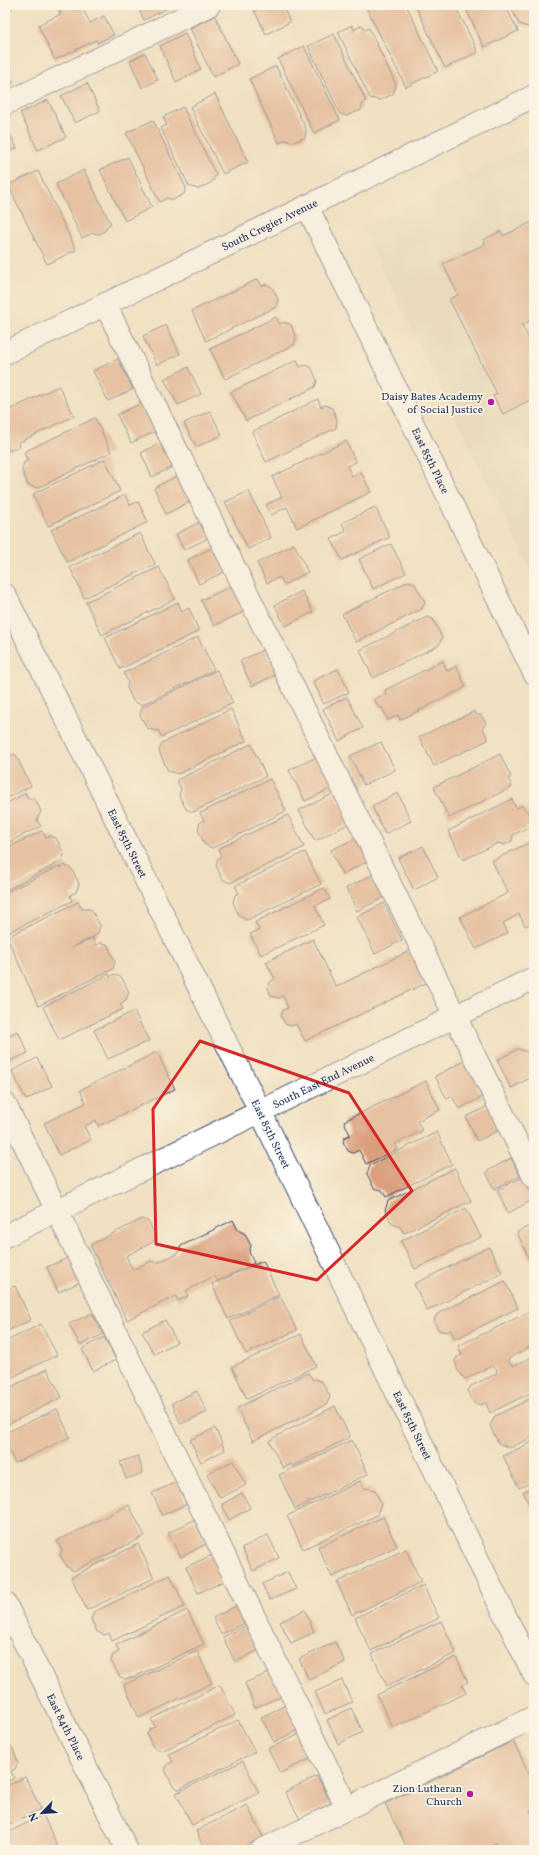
<svg xmlns="http://www.w3.org/2000/svg" width="539" height="1855" viewBox="0 0 539 1855" font-family="Vollkorn,serif">
<style>
.built{fill:#dfd3b6}
.building{fill:#da9e7d}
.lines{fill:none;stroke-linecap:round;stroke-linejoin:round}
.minor-casing{stroke:#3b4a6d;stroke-width:24}
.minor{stroke:#fff;stroke-width:22}
.marked{fill:none;stroke:#d62828;stroke-width:3;stroke-linejoin:round}
.poi-dot{fill:#b5179e;stroke:#fcf5e5;stroke-width:1.5}
.labels{text-anchor:middle;stroke-width:3.5;stroke-linejoin:round;paint-order:stroke}
.street-label{font-size:11px;fill:#1b2f5e;stroke:#fcf5e5}
.poi-label{font-size:11px;fill:#1b2f5e;stroke:#fcf5e5;text-anchor:end}
</style>
<rect width="100%" height="100%" fill="#fcf5e5"/>
<filter id="ink" filterUnits="userSpaceOnUse"><feTurbulence type="fractalNoise" baseFrequency=".025" numOctaves="2"/><feDisplacementMap in="SourceGraphic" scale="8" xChannelSelector="R" yChannelSelector="G"/><feConvolveMatrix kernelMatrix="1 2 1 2 8 2 1 2 1" color-interpolation-filters="sRGB"/></filter>
<filter id="wash" filterUnits="userSpaceOnUse"><feTurbulence type="fractalNoise" baseFrequency=".012" numOctaves="4" result="noise"/><feDisplacementMap in="SourceGraphic" scale="16" xChannelSelector="R" yChannelSelector="G"/><feGaussianBlur stdDeviation="0.9" result="paint"/><feColorMatrix in="noise" values="0 0 0 0 0 0 0 0 0 0 0 0 0 0 0 0 0 1.4 0 .05"/><feComposite in="paint" operator="in"/></filter>
<g filter="url(#wash)">
<rect width="100%" height="100%" fill="#f1e0c1"/>
<path class="built" d="M534,144V576L362,228Z"/>
<g id="blocks">
<path class="building" d="M5,5H15L16,6L5,11Z
M65,5H81L90,23L104,16L114,35L97,43L96,40L55,60L38,25L61,14L58,8Z
M137,5H169L170,7L144,20Z
M253,5H282L290,22L266,34L252,6Z
M365,5H406L438,71L406,87Z
M415,5H455L478,52L445,68Z
M464,5H505L518,31L484,47Z
M510,5H534V24L528,27L519,24Z
M215,16L238,64L213,77L190,28Z
M352,25L354,30L362,25L365,30L369,28L396,85L393,94L380,100L370,98L338,32Z
M185,33L201,69L176,82L160,46Z
M334,34L366,101L363,102L361,110L346,116L340,114L308,46Z
M304,46L340,120L314,133L278,59Z
M145,53L158,80L142,88L130,61Z
M276,66L306,129L305,138L293,142L285,140L279,143L249,79Z
M5,67L13,83L5,87Z
M87,83L100,111L75,123L61,96Z
M215,94L248,162L223,174L190,107Z
M48,100L66,137L38,150L20,113Z
M183,107L216,175L212,182L198,189L189,186L161,128L167,125L163,117Z
M153,120L186,188L184,194L173,200L167,198L160,202L126,133Z
M5,124L17,148L5,154Z
M128,157L152,207L125,221L100,170Z
M84,170L111,224L107,226L106,230L99,234L93,233L82,238L56,184Z
M38,171L76,250L47,264L8,185Z
M534,221V319L522,325L534,350V398L503,414L493,396L497,394L449,299L458,295L443,264L485,244L483,240L501,231L503,236Z
M258,279L262,286L266,284L272,287L278,299L276,307L206,341L192,311Z
M276,317L279,324L284,322L291,325L296,338L294,345L225,379L210,349Z
M166,325L180,354L157,365L143,336Z
M118,359L133,389L108,401L93,371Z
M297,360L300,367L305,365L311,367L317,380L315,387L246,421L231,392Z
M188,367L201,394L178,405L164,379Z
M59,386L74,416L18,443L20,446L9,451L5,443V412Z
M318,399L321,407L325,405L332,408L337,420L336,428L266,462L252,432Z
M146,401L160,429L131,443L117,415Z
M210,411L222,435L196,447L184,423Z
M95,418L111,452L37,488L28,485L22,470L24,462L28,461L24,452Z
M164,441L176,465L152,477L141,453Z
M346,441L356,462L347,466L352,476L361,472L371,492L297,528L287,507L271,515L266,505L282,497L272,477Z
M105,459L120,491L48,526L33,494Z
M181,474L193,500L166,514L154,488Z
M249,491L271,538L248,549L225,502Z
M125,495L130,505L138,502L148,522L67,562L51,530Z
M375,507L390,537L342,560L331,539L346,531L342,523Z
M202,521L210,537L184,550L176,534Z
M140,533L155,564L84,598L70,567Z
M294,544L308,572L284,585L280,577L267,583L257,563Z
M391,544L406,573L373,589L359,559Z
M214,547L226,571L199,584L188,560Z
M159,567L175,599L102,635L86,602Z
M409,581L415,584L425,602L422,609L356,642L342,614Z
M233,586L245,611L214,626L201,600Z
M302,591L313,612L285,626L275,605Z
M178,602L182,612L189,608L199,631L120,669L105,638Z
M427,617L433,619L442,638L439,645L373,678L360,650Z
M198,637L214,670L141,705L133,701L127,688L128,682L124,673Z
M265,649L277,674L252,686L240,661Z
M443,661L447,671L456,666L466,687L400,720L398,715L388,720L382,707L379,708L374,699L386,694L385,690Z
M338,669L349,692L324,704L313,681Z
M217,670L233,703L162,737L158,730L156,731L147,728L140,715L142,707Z
M347,697L363,728L339,741L323,709Z
M231,709L246,741L178,774L168,771L159,751L162,743Z
M475,711L476,715H481L486,723L483,728L488,740L434,766L419,737Z
M381,742L395,770L364,785L350,756Z
M5,743L10,754L5,756Z
M251,744L266,776L193,812L186,809L179,796L181,789L177,780Z
M15,754L31,786L5,799V758Z
M500,754L511,777L508,779L512,787L449,818L434,787Z
M319,756L334,787L305,801L289,770Z
M270,779L286,811L212,848L204,844L198,829L200,822L204,820L200,813Z
M26,793L28,799H35L41,811L37,820L41,826L5,844V804Z
M335,793L350,823L315,841L299,810Z
M398,793L411,821L385,834L372,806Z
M512,799L516,808L522,806L529,814L531,826L513,835L512,841L504,845L498,843L463,860L448,831Z
M288,815L304,847L230,883L222,879L216,865L218,858L221,856L218,849Z
M42,831L46,838L50,836L56,838L64,854L62,861L5,891V849Z
M358,837L369,861L342,874L331,850Z
M534,840V922L525,926L519,914L503,923L508,933L476,949L460,917L508,893L492,861Z
M423,846L438,877L414,890L398,858Z
M305,852L321,884L247,920L239,916L233,902L235,895L239,893L235,886Z
M64,865L72,869L79,884L76,892L70,895L72,901L9,932L5,924V893L59,866L60,868Z
M375,874L385,897L357,911L346,888Z
M324,888L330,899L315,906L324,925L261,955L250,934L259,930L255,922Z
M78,902L82,909H91L100,926L98,933L95,936L71,948L93,938L96,945L101,943L107,944L115,961L113,969L38,1006L7,937Z
M384,903L402,940L375,954L357,917Z
M313,939L336,987L415,948L430,981L305,1041L296,1024L292,1026L285,1024L281,1016L283,1010L288,1008L283,996L279,998L271,996L268,988L270,982L275,979L266,962Z
M109,974L110,977L114,974L122,978L129,992L126,1000L120,1004L123,1009L59,1040L43,1007Z
M134,1011L149,1041L108,1059L94,1030Z
M18,1031L28,1053L7,1062L5,1057V1037Z
M518,1049L527,1052L534,1066V1076L511,1088L497,1060Z
M157,1052L175,1089L98,1126L96,1120L84,1126L91,1140L59,1155L44,1123L86,1103L80,1090Z
M37,1058L52,1086L26,1100L12,1071Z
M469,1059L481,1084L476,1086L482,1097L459,1109L452,1096L447,1099L435,1076Z
M426,1081L440,1110L417,1121L422,1131L395,1144L398,1149L366,1164L359,1150L353,1153L348,1151L343,1142L345,1137L350,1135L344,1121Z
M490,1105L502,1129L477,1141L466,1117Z
M437,1132L452,1164L386,1197L382,1190L374,1188L367,1174L370,1165Z
M511,1158L520,1176L494,1189L486,1172Z
M455,1168L471,1201L404,1233L400,1227L392,1224L385,1210L388,1201Z
M523,1177L534,1199L508,1213L497,1190Z
M466,1208L481,1237L415,1269L401,1241Z
M142,1219L149,1222L156,1237L153,1242L126,1256L133,1270L151,1261L157,1263L178,1253L181,1246L233,1220L238,1230L245,1234L251,1246L249,1252L254,1263L218,1281L214,1276L186,1291L188,1296L178,1301L176,1296L127,1320L90,1245Z
M534,1224V1257L529,1259L517,1232Z
M489,1247L502,1273L427,1311L414,1284Z
M70,1257L81,1282L58,1292L47,1267Z
M263,1261L279,1295L228,1319L212,1284Z
M505,1281L518,1308L455,1339L451,1330L446,1332L439,1330L434,1321L437,1314Z
M15,1286L31,1320L5,1332V1291Z
M280,1296L297,1330L246,1354L230,1321Z
M531,1311L534,1318V1345L509,1358L508,1362L514,1366L534,1356V1391L490,1413L486,1403L481,1405L474,1403L468,1391L471,1386L496,1374L497,1369L492,1366L465,1379L458,1371L455,1362L456,1358L462,1355L458,1346Z
M92,1313L104,1334L80,1345L69,1324Z
M165,1320L177,1342L154,1354L142,1332Z
M41,1324L57,1355L5,1381V1342Z
M301,1334L316,1366L247,1399L232,1367Z
M104,1337L116,1360L93,1371L82,1349Z
M47,1369L62,1397L5,1426V1390Z
M308,1373L313,1380L315,1379L322,1382L330,1396L327,1404L253,1441L237,1408Z
M197,1391L207,1412L181,1424L172,1403Z
M534,1397V1436L510,1448L498,1443L490,1426L495,1416Z
M335,1406L350,1437L292,1466L291,1464L283,1468L269,1441L277,1436Z
M57,1409L70,1437L15,1463L5,1442V1433Z
M215,1428L225,1450L201,1462L190,1440Z
M352,1440L368,1474L295,1509L279,1475Z
M534,1441V1481L519,1488L503,1456Z
M138,1456L143,1473L126,1479L120,1462Z
M233,1461L246,1485L220,1498L207,1474Z
M360,1481L364,1489L367,1488L375,1490L381,1504L377,1515L303,1549L287,1516Z
M177,1482L187,1504L162,1515L152,1493Z
M534,1487V1514L523,1492Z
M242,1493L250,1508L229,1520L222,1504Z
M129,1505L145,1536L74,1571L67,1567L60,1555L62,1550L57,1541Z
M383,1517L397,1546L332,1577L318,1547Z
M194,1520L206,1544L181,1557L168,1533Z
M268,1535L279,1558L253,1571L242,1548Z
M138,1544L154,1578L87,1610L71,1577Z
M406,1549L421,1582L352,1615L337,1582Z
M212,1555L225,1581L198,1593L186,1567Z
M288,1572L296,1589L270,1600L262,1584Z
M170,1575L185,1606L112,1641L109,1633L105,1635L97,1632L91,1619L94,1612Z
M423,1585L439,1618L371,1651L355,1618Z
M238,1605L247,1622L221,1634L213,1618Z
M187,1610L204,1644L132,1678L131,1677L126,1679L120,1677L111,1661L113,1655L119,1652L116,1645Z
M305,1610L314,1632L291,1643L280,1622Z
M441,1621L456,1653L387,1686L372,1654Z
M246,1625L259,1650L235,1662L223,1637Z
M335,1642L345,1662L309,1680L299,1659Z
M197,1651L212,1683L139,1718L124,1685Z
M456,1657L468,1682L462,1685L466,1693L393,1728L377,1695Z
M271,1672L282,1696L255,1708L245,1683Z
M342,1680L352,1702L325,1714L315,1692Z
M220,1685L235,1715L162,1751L153,1747L147,1734L150,1729L155,1727L151,1719Z
M286,1705L298,1730L274,1742L261,1717Z
M351,1708L363,1732L338,1744L327,1720Z
M238,1720L255,1752L179,1789L173,1786L165,1770L168,1764L173,1762L169,1754Z
M300,1734L312,1758L280,1773L268,1749Z
M513,1741L534,1784V1808L530,1810L534,1819V1850H499L496,1843L481,1850H408L385,1804Z
M5,1745L12,1747L18,1762L15,1769L11,1771L14,1778L5,1783Z
M243,1761L259,1793L192,1825L176,1793Z
M317,1776L331,1803L300,1819L285,1792Z
M25,1777L41,1809L5,1826V1787Z
M247,1805L263,1837L237,1850H205L196,1831Z
M43,1815L58,1847L51,1850H5V1834Z"/>
</g>
</g>
<g filter="url(#ink)">
<use href="#blocks" fill-opacity="0" stroke="#3b4a6d" stroke-width="1"/>
<g class="lines">
<defs>
<g id="minor">
<path d="M5,104L209,5"/>
<path id="s1" d="M307,206L534,673"/>
<path d="M105,304L534,1177"/>
<path id="s2" d="M5,353L534,96"/>
<path id="s3" d="M5,595L260,1111L534,1675"/>
<path d="M5,1104L347,1808"/>
<path id="s4" d="M5,1236L534,978"/>
<path id="s5" d="M5,1603L127,1850"/>
<path d="M262,1850L534,1717"/>
</g>
</defs>
<use href="#minor" class="minor-casing"/>
<use href="#minor" class="minor"/>
</g>
</g>
<path d="M0 0H539V1855H0ZM200,1041L349,1093L412,1191L317,1280L156,1244L153,1109Z" fill="#f1e0c1" fill-opacity=".55" fill-rule="evenodd"/>
<path class="marked" d="M200,1041L349,1093L412,1191L317,1280L156,1244L153,1109Z"/>
<g class="poi-dot">
<circle cx="491" cy="402" r="4"/>
<circle cx="470" cy="1794" r="4"/>
</g>
<g class="labels">
<g class="street-label">
<text dy="4" stroke="none"><textPath href="#s2" startOffset="294">South Cregier Avenue</textPath></text>
<text dy="4" stroke="none"><textPath href="#s1" startOffset="283">East 85th Place</textPath></text>
<text dy="4" stroke="none"><textPath href="#s3" startOffset="277">East 85th Street</textPath></text>
<text dy="4" stroke="none"><textPath href="#s4" startOffset="354">South East End Avenue</textPath></text>
<text dy="4" stroke="none"><textPath href="#s3" startOffset="601">East 85th Street</textPath></text>
<text dy="4" stroke="none"><textPath href="#s3" startOffset="925">East 85th Street</textPath></text>
<text dy="4" stroke="none"><textPath href="#s5" startOffset="138">East 84th Place</textPath></text>
</g>
<g class="poi-label">
<text x="483" y="400">Daisy Bates Academy<tspan x="483" dy="13">of Social Justice</tspan></text>
<text x="462" y="1792">Zion Lutheran<tspan x="462" dy="13">Church</tspan></text>
</g>
</g>
<rect width="539" height="1855" fill="none" stroke="#fcf5e5" stroke-width="20"/>
<g transform="translate(42 1813) rotate(245)" stroke="#fcf5e5" stroke-width="3" paint-order="stroke">
<path d="M0-3L7 15L0 10L-7 15Z" fill="#1b2f5e"/>
<text y="-6" font-size="11" font-weight="bold" text-anchor="middle" fill="#1b2f5e">N</text>
</g>
</svg>
